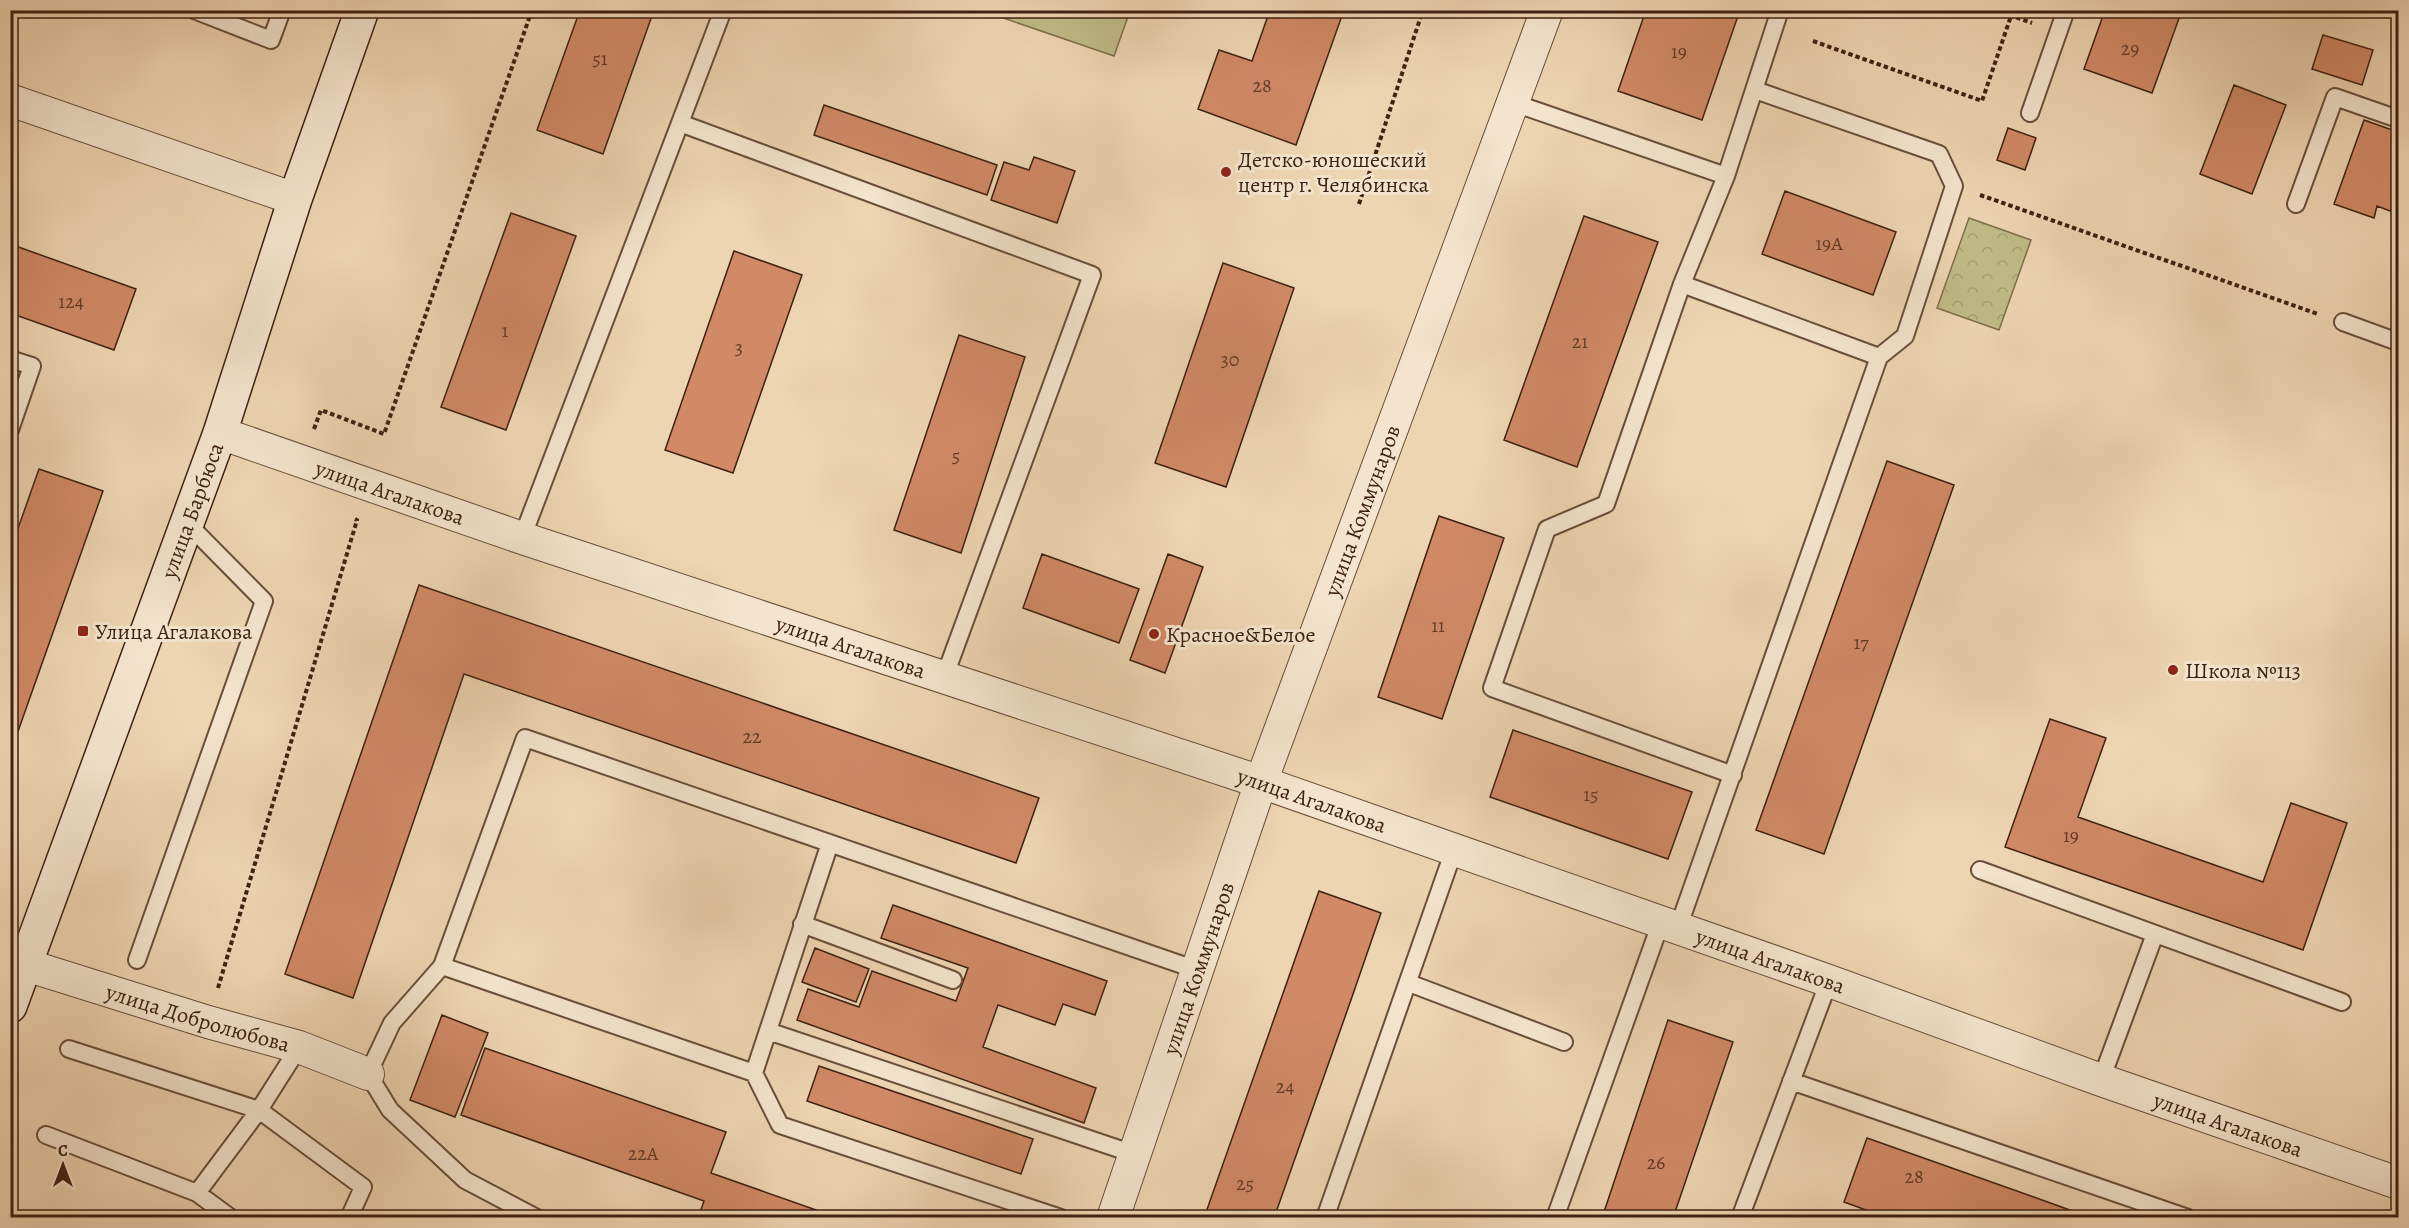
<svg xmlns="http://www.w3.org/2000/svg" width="2409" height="1228" viewBox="0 0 2409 1228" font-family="Alegreya,serif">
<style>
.park{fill:url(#park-crowns);stroke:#7f6e4c;stroke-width:1.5}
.garden{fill:#c0bb87;stroke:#7f6e4c;stroke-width:1.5}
.building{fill:#d18966;stroke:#3e2112;stroke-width:1.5}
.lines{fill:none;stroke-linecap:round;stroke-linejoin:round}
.lane-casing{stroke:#6a4e3a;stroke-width:20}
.street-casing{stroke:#6a4e3a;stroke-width:34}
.secondary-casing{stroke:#3e2112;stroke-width:36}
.path{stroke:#3e2112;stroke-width:4;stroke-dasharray:4.5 3;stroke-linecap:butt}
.lane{stroke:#f4e4cd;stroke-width:16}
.street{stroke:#f4e4cd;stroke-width:32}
.secondary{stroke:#f4e4cd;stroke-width:33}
.poi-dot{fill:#8f2418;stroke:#f4e4cd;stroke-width:2}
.labels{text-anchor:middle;stroke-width:6;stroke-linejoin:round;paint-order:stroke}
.number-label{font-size:20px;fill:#633b27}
.poi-label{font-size:22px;fill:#3e2112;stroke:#f4e4cd;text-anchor:start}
.street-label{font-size:22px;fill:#3e2112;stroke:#f4e4cd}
</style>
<defs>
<pattern id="park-crowns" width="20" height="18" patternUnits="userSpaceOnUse" patternTransform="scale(1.5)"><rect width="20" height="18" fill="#c0bb87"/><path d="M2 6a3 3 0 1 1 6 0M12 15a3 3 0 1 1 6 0" fill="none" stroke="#a6a074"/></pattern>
</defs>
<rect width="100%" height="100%" fill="#eed5b2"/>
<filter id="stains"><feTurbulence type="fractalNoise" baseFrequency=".00333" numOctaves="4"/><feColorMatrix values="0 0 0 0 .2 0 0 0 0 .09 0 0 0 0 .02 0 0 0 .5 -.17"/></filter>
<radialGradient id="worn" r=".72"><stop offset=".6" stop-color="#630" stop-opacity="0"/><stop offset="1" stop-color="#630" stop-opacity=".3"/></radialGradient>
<path class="park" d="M1969,218L2031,240L1999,330L1937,308Z"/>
<path class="garden" d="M983,11H1130L1114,56Z"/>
<path class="building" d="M580,10H654L603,154L537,130Z
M1270,10H1344L1296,145L1198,109L1219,50L1252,61Z
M1646,10H1740L1702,120L1618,91Z
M2105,10H2182L2152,93L2084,69Z
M2323,35L2373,50L2362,85L2312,69Z
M2234,85L2286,105L2252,194L2200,174Z
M824,105L997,165L987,195L814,135Z
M2364,120L2398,132V214L2377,206L2374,218L2334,204Z
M2008,128L2036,138L2025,170L1997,160Z
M1034,157L1075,171L1057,223L991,200L1004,162L1029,170Z
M1785,191L1896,232L1873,295L1762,254Z
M511,213L576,236L506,430L441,407Z
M1584,216L1658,242L1577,467L1504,440Z
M10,244L136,289L114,350L10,313Z
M734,251L802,275L733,473L665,450Z
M1223,263L1294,288L1226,487L1155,463Z
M959,335L1025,357L961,553L894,530Z
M1887,461L1954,485L1824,854L1756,830Z
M39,469L103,491L10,754V551Z
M1439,516L1504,538L1442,719L1378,697Z
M1042,554L1139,589L1119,643L1023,608Z
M1168,554L1203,567L1165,673L1130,660Z
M419,585L1039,798L1016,863L464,674L353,998L285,974Z
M2050,719L2106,738L2078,817L2263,882L2291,803L2347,823L2303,950L2005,847Z
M1513,730L1692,792L1668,859L1490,797Z
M1319,891L1381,913L1352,997L1274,1218H1204Z
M893,905L1107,981L1095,1015L1063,1004L1055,1025L998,1005L983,1047L1096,1088L1084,1123L797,1020L808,989L859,1007L872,971L956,1001L968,968L881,938Z
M815,948L869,969L856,1002L802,982Z
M442,1015L488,1033L455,1117L410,1100Z
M1668,1020L1733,1042L1673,1218H1602Z
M485,1048L726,1132L711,1173L839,1218H698L704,1201L461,1115Z
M819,1066L1033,1139L1021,1174L807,1101Z
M1867,1138L2031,1196L2092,1218H1888L1844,1202Z"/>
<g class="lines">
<defs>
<path id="lane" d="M194,10L271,40L282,10
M1514,103L1726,176
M2030,113L2066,10
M680,123L1092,275L944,678
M2296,204L2335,97L2398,119
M1682,284L1879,357
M2343,322L2398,342
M10,359L32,366L10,430
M522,538L723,10
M1733,775L1492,688L1547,529L1606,504L1682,284L1726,176L1780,10
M1980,870L2342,1002
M802,924L953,980
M1678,928L1879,357L1905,336L1954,186L1939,154L1755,90
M137,960L264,601L187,523
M442,966L392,1023L368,1074L390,1110L465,1180L537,1218
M1409,983L1564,1042
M768,1031L1134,1154
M69,1049L259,1110L363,1187L349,1218
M754,1073L830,843
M2101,1080L2155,934
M1791,1081L2188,1218
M46,1135L197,1193L231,1218
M197,1193L259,1110L299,1047
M1061,1218L780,1125L754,1073L442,966L525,738L1197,970
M1325,1218L1454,850
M1555,1218L1661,922
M1740,1218L1829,981"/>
<g id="street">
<path d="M10,100L295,199"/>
<path id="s1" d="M220,433L522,538L1261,782L1829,981L2101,1080L2398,1183"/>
<path id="s2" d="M26,965L208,1022L299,1047L368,1074"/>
<path id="s3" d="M1113,1218L1261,782L1547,10"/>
</g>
<g id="secondary">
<path id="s4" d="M10,1006L220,433L295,199L362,10"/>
</g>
</defs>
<use href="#lane" class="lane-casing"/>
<use href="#street" class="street-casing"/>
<use href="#secondary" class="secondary-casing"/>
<path class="path" d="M1995,10L2032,23
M1813,41L1982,101L2011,16
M1980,195L2318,314
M1359,204L1423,10
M314,429L321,410L384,434L532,10
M218,988L357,520L355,519"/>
<use href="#lane" class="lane"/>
<use href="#street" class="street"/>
<use href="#secondary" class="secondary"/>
</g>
<g class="poi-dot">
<circle cx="1226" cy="172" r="6"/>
<rect x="77" y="625" width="12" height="12" rx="3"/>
<circle cx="1154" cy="634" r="6"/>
<circle cx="2173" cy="670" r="6"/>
</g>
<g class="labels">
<g class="number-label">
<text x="2130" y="55">29</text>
<text x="1679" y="58">19</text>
<text x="600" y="65">51</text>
<text x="1262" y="92">28</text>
<text x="1829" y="250">19А</text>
<text x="71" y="308">124</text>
<text x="505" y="337">1</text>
<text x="1580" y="348">21</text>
<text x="739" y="354">3</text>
<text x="1230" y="366">30</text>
<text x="956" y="462">5</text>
<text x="1438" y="632">11</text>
<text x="1861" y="649">17</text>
<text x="752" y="743">22</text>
<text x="1591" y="801">15</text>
<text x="2071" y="842">19</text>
<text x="1285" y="1093">24</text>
<text x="643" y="1160">22А</text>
<text x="1656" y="1169">26</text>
<text x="1914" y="1183">28</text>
<text x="1245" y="1190">25</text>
</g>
<g class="poi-label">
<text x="1238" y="167">Детско-юношеский<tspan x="1238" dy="25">центр г. Челябинска</tspan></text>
<text x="95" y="639">Улица Агалакова</text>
<text x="1166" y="642">Красное&amp;Белое</text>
<text x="2185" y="678">Школа №113</text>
</g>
<g class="street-label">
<text dy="8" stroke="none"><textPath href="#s1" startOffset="180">улица Агалакова</textPath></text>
<text dy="8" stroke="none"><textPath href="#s4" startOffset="528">улица Барбюса</textPath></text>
<text dy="8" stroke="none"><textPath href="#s3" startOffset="750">улица Коммунаров</textPath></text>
<text dy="8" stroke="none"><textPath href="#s1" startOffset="666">улица Агалакова</textPath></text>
<text dy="8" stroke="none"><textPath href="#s1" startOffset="1152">улица Агалакова</textPath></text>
<text dy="8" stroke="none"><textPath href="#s1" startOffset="1638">улица Агалакова</textPath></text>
<text dy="8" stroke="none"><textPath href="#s3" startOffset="264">улица Коммунаров</textPath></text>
<text dy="8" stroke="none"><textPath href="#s2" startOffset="180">улица Добролюбова</textPath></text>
<text dy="8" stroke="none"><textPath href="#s1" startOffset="2124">улица Агалакова</textPath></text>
</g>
</g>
<rect width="2409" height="1228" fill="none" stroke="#eed5b2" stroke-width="36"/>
<rect x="12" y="12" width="2385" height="1204" fill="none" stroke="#3e2112" stroke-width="3"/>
<rect x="18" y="18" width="2373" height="1192" fill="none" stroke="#3e2112" stroke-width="1.5"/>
<g transform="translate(63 1165)" stroke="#f4e4cd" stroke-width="4.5" paint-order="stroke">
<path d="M0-4.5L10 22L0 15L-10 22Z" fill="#3e2112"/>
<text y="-9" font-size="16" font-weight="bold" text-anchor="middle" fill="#3e2112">С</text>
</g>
<rect width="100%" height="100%" filter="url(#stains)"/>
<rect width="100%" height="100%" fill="url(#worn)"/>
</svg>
